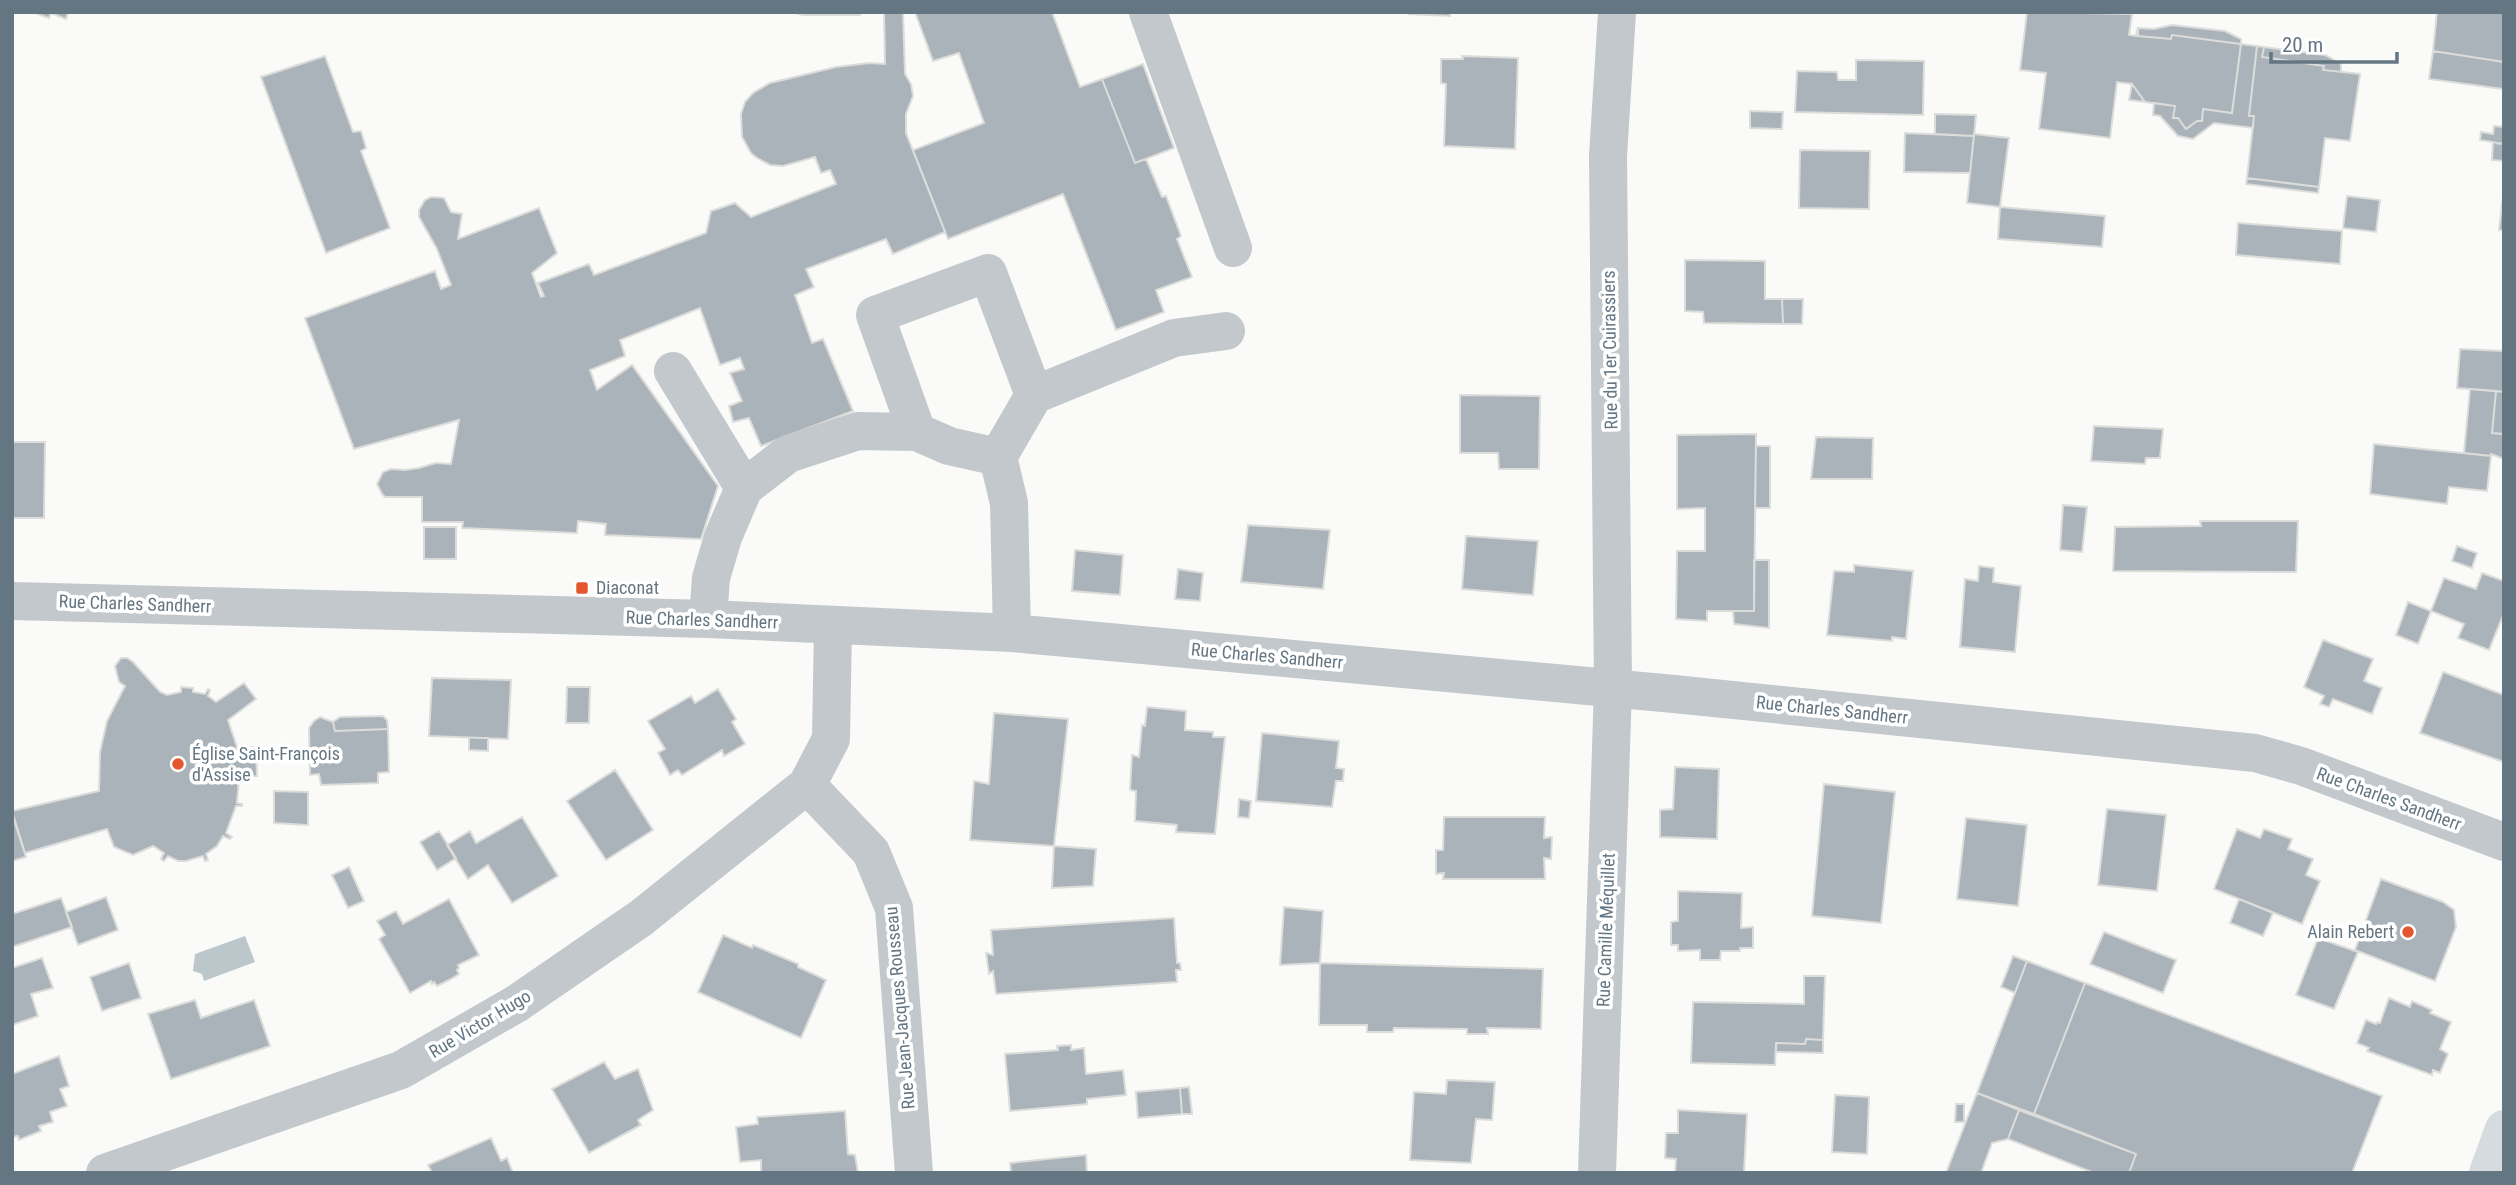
<svg xmlns="http://www.w3.org/2000/svg" width="2516" height="1185" viewBox="0 0 2516 1185" font-family="'Roboto Condensed',sans-serif">
<style>
.water{fill:#bbc7cb}
.building{fill:#aab3b9;stroke:#dcdcda;stroke-width:2}
.lines{fill:none;stroke-linecap:round;stroke-linejoin:round}
.minor{stroke:#c3c8cc;stroke-width:38}
.major{stroke:#d6dbdf;stroke-width:38}
.poi-dot{fill:#e4572e;stroke:#fff;stroke-width:2.5}
.labels{text-anchor:middle;stroke-width:7;stroke-linejoin:round;paint-order:stroke}
.street-label{font-size:18px;fill:#657683;stroke:#fff}
.poi-label{font-size:18px;fill:#657683;stroke:#fff;text-anchor:start}
</style>
<rect width="100%" height="100%" fill="#fafaf8"/>
<path class="water" d="M245,936L255,962L204,981L202,974L193,971L195,954Z"/>
<path class="building" d="M32,12H68L66,19L51,13L49,18Z
M792,12H860V15H803Z
M884,12H903L905,74L911,84L913,96L906,114V133L945,232L893,254L886,239L806,269L814,287L795,295L812,343L823,339L853,411L761,446L749,418L733,422L729,406L742,401L730,373L744,369L740,358L720,365L700,308L620,340L625,356L590,370L597,390L632,365L718,486L701,539L605,535L606,524L578,521L577,533L462,528L463,522H422V497H385L382,494L377,484L383,472L391,469L405,470L419,468L436,463L451,464L459,420L354,449L305,318L435,271L441,289L451,285L437,249L419,217V210L425,200L431,197L444,198L451,212L462,214L458,239L539,208L557,253L532,273L541,297L544,296L538,283L589,264L594,275L706,233L711,211L735,203L751,217L836,184L830,170L821,173L815,157L783,166L770,165L757,158L751,153L742,137L741,114L745,102L753,93L770,83L836,67L869,63L885,64Z
M915,12H1052L1080,87L1102,79L1135,163L1146,159L1162,197L1166,196L1181,236L1177,239L1192,277L1156,290L1164,312L1116,330L1063,194L948,239L913,150L984,123L959,53L933,61Z
M1409,12H1450V16L1409,14Z
M2027,12L2132,14L2129,35L2136,36L2138,27V36L2171,39L2172,35L2241,44L2232,113L2203,109L2202,121H2197L2186,129L2178,118H2173L2175,106L2145,102L2132,84L2117,82L2110,138L2039,129L2046,73L2020,70Z
M2437,12H2504V62L2433,51Z
M2172,25L2225,31L2241,39V44L2172,35L2171,39L2138,36V28L2154,29Z
M2241,44L2257,46L2249,116H2254L2253,128L2214,123L2193,139L2178,136L2160,116L2153,115L2154,103L2175,106L2173,118H2178L2186,129L2197,121H2202L2203,109L2232,113Z
M2257,46L2264,47L2262,57L2324,66L2323,70L2360,74L2350,141L2325,138L2319,187L2247,178L2254,116H2249Z
M2264,47L2325,55L2341,64V72L2323,70L2324,66L2262,57Z
M2433,51L2504,62L2503,89L2429,79Z
M325,56L353,132L361,131L366,148L361,151L390,228L326,253L261,77Z
M1462,56L1518,58L1515,149L1444,146L1446,84L1441,83V59H1463Z
M1856,60L1924,61L1923,115L1795,112L1797,71L1837,72L1838,80H1856Z
M1143,64L1174,148L1135,163L1102,79Z
M2132,84L2145,102L2129,100Z
M1750,111L1783,112L1782,129L1750,128Z
M1935,114L1976,115L1974,136L1935,134Z
M2494,126L2504,127V144L2480,140L2481,132L2493,134Z
M1905,133L1974,136L1970,173L1904,172Z
M1974,134L2009,138L2000,207L1967,203Z
M2493,143L2504,144V161L2492,160Z
M1800,150L1870,151L1869,209L1799,208Z
M2247,178L2319,187L2318,193L2246,184Z
M2504,188V230H2499Z
M2347,196L2380,200L2376,232L2343,228Z
M2000,207L2105,216L2102,247L1998,239Z
M2238,223L2342,231L2340,264L2236,255Z
M1685,260L1765,261V299H1782L1783,324L1704,323L1703,312L1685,311Z
M1782,299H1803L1802,324H1783Z
M2460,349L2504,351V392L2457,388Z
M2470,389L2496,391L2492,433L2504,434V459L2491,454V456L2464,453Z
M2496,391L2504,392V434L2492,433Z
M1460,395L1540,396L1539,469H1499L1498,453H1460Z
M2094,426L2163,429L2160,458H2146L2145,464L2091,461Z
M1756,434L1754,611H1707V621L1676,619L1677,551H1705V508L1677,509V435Z
M1816,437L1873,438L1872,479H1811Z
M12,442H45L44,518H12Z
M2374,444L2491,456L2487,491L2449,487L2447,504L2370,494Z
M1756,446H1770V508H1755Z
M2063,505L2087,507L2082,552L2060,550Z
M2200,521H2298L2296,572L2113,571L2115,527L2201,526Z
M1248,525L1330,530L1323,589L1241,582Z
M424,527H456V559H424Z
M1466,536L1538,541L1533,595L1462,589Z
M2457,546L2477,553L2472,568L2452,561Z
M1075,550L1123,555L1120,595L1072,591Z
M1754,560H1769V628L1734,624L1733,611H1754Z
M1854,565L1913,571L1906,639L1892,637V641L1827,635L1834,571L1854,572Z
M1979,566L1994,568L1993,582L2021,586L2015,652L1960,647L1965,579L1978,581Z
M1178,569L1203,573L1200,601L1175,599Z
M2482,573L2504,581V613L2489,650L2458,638L2464,624L2431,611L2444,578L2476,589Z
M2408,602L2431,611L2418,644L2396,635Z
M2323,640L2373,659L2364,681L2382,688L2372,714L2333,699L2329,707L2320,704L2324,696L2304,687Z
M121,658H127L133,662L160,692L167,695L181,692V687L193,688V692L205,694L208,689L210,690L208,696L216,702L244,683L256,699L228,720L237,747H256L257,776L239,778L237,803L242,804V806H236L226,833L232,837L230,839L223,836L217,846L206,854L208,860L205,861L203,856L186,861H178L168,856L164,861L161,859L164,853L153,846L133,855L114,847L107,829L25,853L12,811L99,791L100,752L107,721L125,686L119,682L115,666Z
M2443,672L2504,695V762L2420,733Z
M432,678L511,680L508,739L429,736Z
M567,687H590L589,723H566Z
M718,689L736,719L732,722L745,744L724,756L722,750L682,775L678,770L670,775L658,753L665,749L648,721L691,696L695,703Z
M1147,707L1186,711L1185,730L1213,732V737H1225L1215,834L1176,832L1177,825L1135,821L1136,791L1130,790L1132,755L1139,757L1142,725L1145,726Z
M994,713L1068,719L1054,846L970,840L974,781L989,784Z
M383,716L387,720L388,729L335,731L333,722L340,717Z
M320,717L333,722L335,731L388,729L389,772L378,773V783L321,785L319,774L310,775L309,728L314,721Z
M1262,733L1339,741L1336,768L1344,769L1343,781H1336L1332,807L1256,801Z
M469,738H488V751L469,750Z
M1675,767L1719,769L1717,839L1660,837V810L1673,809Z
M615,770L653,830L606,860L567,801Z
M1824,784L1895,792L1881,923L1812,916Z
M274,791L308,792V825L274,823Z
M1239,799L1251,801L1249,818L1238,817Z
M2107,809L2166,815L2157,891L2098,885Z
M12,814L26,857L12,861Z
M522,817L558,876L512,903L488,865L468,879L447,845L470,831L476,843Z
M1444,817H1545L1544,838L1552,837L1551,859L1544,858L1545,879H1443L1444,873L1436,874V850H1443Z
M1966,818L2027,825L2018,906L1957,899Z
M2237,829L2260,838L2264,829L2292,839L2288,849L2313,859L2306,875L2320,881L2302,924L2214,889Z
M439,831L456,858L437,870L420,842Z
M1054,846L1096,849L1093,886L1052,888Z
M349,867L364,901L348,908L332,875Z
M2381,879L2443,902L2454,910L2456,927L2435,981L2355,950Z
M1678,891L1742,893L1741,928L1753,927V948H1740V951H1721L1720,960H1700V950L1678,951V945H1671V922L1678,921Z
M106,897L118,930L78,945L66,912Z
M61,898L72,927L12,947V914Z
M449,899L479,955L458,965L459,968L457,970L459,974L449,980L437,986L434,982L432,984L431,981L410,993L379,939L385,935L377,921L396,911L403,924Z
M2239,899L2273,913L2263,936L2230,923Z
M1284,907L1323,911L1320,963L1280,965Z
M1174,918L1177,963H1180L1181,970H1176L1177,982L996,994L993,971L989,974L986,953L993,955L991,930Z
M2104,932L2176,960L2163,993L2090,964Z
M723,935L752,948L753,945L798,964V967L826,980L801,1038L698,992Z
M2318,938L2358,952L2334,1009L2296,995Z
M2013,956L2027,961L2015,993L2001,987Z
M42,958L53,988L31,994L38,1016L12,1025V968Z
M2027,961L2085,983L2034,1114L1977,1093Z
M129,963L141,998L102,1011L90,977Z
M1320,963L1543,969L1541,1029L1487,1028L1488,1034H1467V1029L1394,1028L1393,1032H1367V1025H1319Z
M1804,976H1825L1823,1040L1806,1039L1805,1044L1776,1043L1775,1065L1691,1063L1693,1002L1804,1004Z
M2085,983L2382,1096L2352,1173H2129L2136,1154L2034,1114Z
M2389,998L2410,1007L2412,1001L2432,1010L2430,1013L2451,1022L2440,1049L2448,1054L2440,1073L2433,1070L2432,1075L2367,1051L2369,1048L2357,1043L2366,1020L2376,1024L2377,1022L2380,1023Z
M195,1000L201,1018L254,1000L270,1046L171,1079L148,1014Z
M1806,1039L1823,1040V1053L1776,1052V1043L1805,1044Z
M1071,1045V1050L1084,1048L1086,1074L1123,1070L1126,1095L1087,1099V1104L1010,1111L1005,1054L1058,1050L1057,1046Z
M59,1056L69,1086L60,1089L67,1106L50,1112L53,1122L39,1126L41,1131L19,1140L18,1136L12,1137V1074Z
M604,1062L615,1079L638,1069L653,1110L638,1120L641,1125L589,1153L552,1089Z
M1447,1080L1495,1082L1492,1120L1476,1119L1471,1163L1410,1160L1414,1092L1446,1094Z
M1189,1087L1192,1114H1182L1180,1088Z
M1180,1088L1182,1114L1138,1118L1136,1092Z
M1977,1093L2019,1110L2008,1139L1992,1143L1981,1173H1946Z
M1835,1095L1869,1097L1867,1154L1832,1152Z
M1956,1104H1964V1122H1955Z
M1678,1110L1747,1114L1744,1173H1675L1676,1159L1665,1158L1666,1133H1678Z
M2019,1110L2136,1154L2129,1173H2094L2008,1139Z
M845,1111L848,1154L855,1155L858,1173H761V1160L740,1162L736,1127L758,1124L757,1117Z
M491,1138L501,1161L507,1158L513,1173H432L428,1165Z
M1086,1155L1087,1173H1011L1010,1163Z"/>
<g class="lines">
<path class="minor" d="M1148,12L1233,248
M673,371L744,488
M917,432L875,315L988,273L1034,395
M998,457L1034,395L1174,338L1226,331
M12,601L708,619L1012,633L1674,694L2255,753L2301,766L2504,842
M708,619L711,578L723,537L744,488L788,454L858,431L917,432L949,446L998,457L1009,503L1012,633
M807,785L871,852L894,908L914,1173
M105,1173L401,1070L516,1004L641,918L807,785L831,739L833,626
M1597,1173L1613,688L1608,156L1617,12"/>
<path class="major" d="M2488,1173L2504,1129"/>
</g>
<g class="poi-dot">
<rect x="575" y="581" width="14" height="14" rx="3.5"/>
<circle cx="178" cy="764" r="7"/>
<circle cx="2408" cy="932" r="7"/>
</g>
<g class="labels">
<g class="street-label">
<text transform="translate(1610 350) rotate(-91)" y="6">Rue du 1er Cuirassiers</text>
<text transform="translate(135 604) rotate(2)" y="6">Rue Charles Sandherr</text>
<text transform="translate(702 620) rotate(2)" y="6">Rue Charles Sandherr</text>
<text transform="translate(1267 656) rotate(5)" y="6">Rue Charles Sandherr</text>
<text transform="translate(1832 710) rotate(6)" y="6">Rue Charles Sandherr</text>
<text transform="translate(2389 799) rotate(20)" y="6">Rue Charles Sandherr</text>
<text transform="translate(1606 930) rotate(-88)" y="6">Rue Camille Méquillet</text>
<text transform="translate(900 1008) rotate(-95)" y="6">Rue Jean-Jacques Rousseau</text>
<text transform="translate(480 1024) rotate(-31)" y="6">Rue Victor Hugo</text>
</g>
<g class="poi-label">
<text x="596" y="594">Diaconat</text>
<text x="192" y="760">Église Saint-François<tspan x="192" dy="21">d'Assise</tspan></text>
<text x="2394" y="938" text-anchor="end">Alain Rebert</text>
</g>
</g>
<rect width="2516" height="1185" fill="none" stroke="#657683" stroke-width="28"/>
<path d="M2271 52v10h126v-10" fill="none" stroke="#657683" stroke-width="3.5"/>
<text x="2282" y="52" font-size="21" fill="#657683" stroke="#ffffff" stroke-width="5" paint-order="stroke">20 m</text>
</svg>
